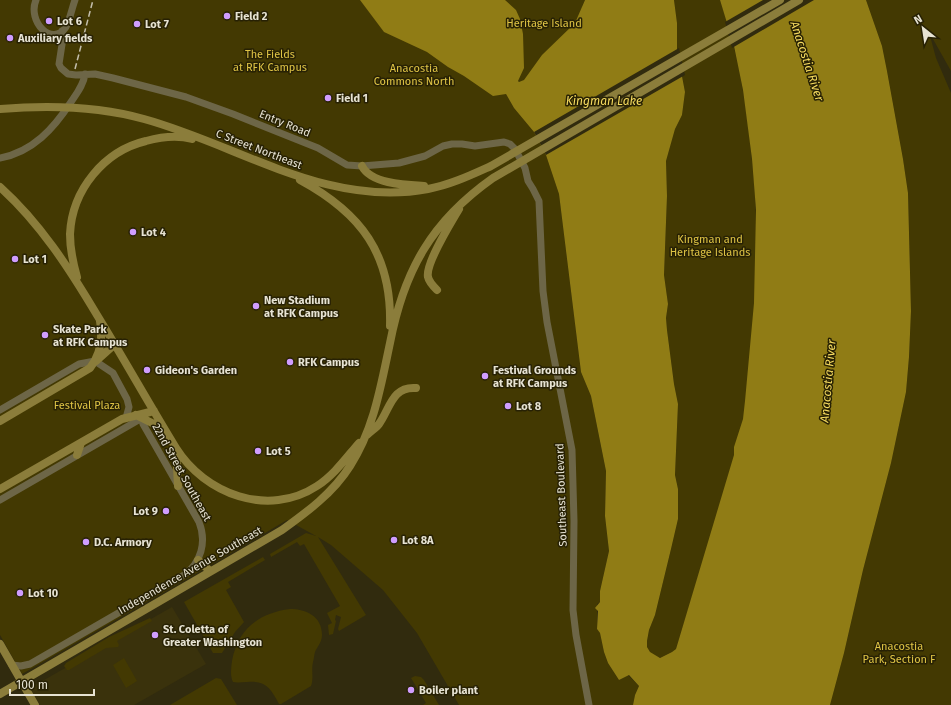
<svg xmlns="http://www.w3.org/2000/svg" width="951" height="705" viewBox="0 0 951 705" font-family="'Fira Sans',sans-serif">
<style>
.built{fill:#3a320c}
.green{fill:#433902}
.water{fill:#907c15}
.pier{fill:#312b0e}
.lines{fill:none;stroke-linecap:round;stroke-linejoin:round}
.minor{stroke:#6d6647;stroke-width:7}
.major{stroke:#8b7d3b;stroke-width:8}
.rail{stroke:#c3beac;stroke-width:1.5;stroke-dasharray:6 3;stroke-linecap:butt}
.poi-dot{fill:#d09dff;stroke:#272104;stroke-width:1.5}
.labels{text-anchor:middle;stroke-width:3;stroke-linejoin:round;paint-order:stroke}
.poi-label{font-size:11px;font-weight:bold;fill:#e7e3d3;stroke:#272104;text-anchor:start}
.park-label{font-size:11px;fill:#dfc445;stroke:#272104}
.street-label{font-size:11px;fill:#e7e3d3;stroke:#272104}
.water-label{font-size:12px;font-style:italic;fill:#f5da5f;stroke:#272104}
</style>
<rect width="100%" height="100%" fill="#312b0e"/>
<path class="built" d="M172,607L206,664L134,705H40L30,688Z"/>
<path class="green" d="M0,0H407L403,32L503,94H506L514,108L534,132L546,154L559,194L581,372L591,396L606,471L605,516L609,551L600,591V602L597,604V629L600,633L604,652L608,663L619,680L628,675L639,686L635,695L633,705H459L417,633L383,590L331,545L318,537L366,615L339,631L338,629L341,617L336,615L335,620L336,621L333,634L329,635L328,625L332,623L327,613L340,606L304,544L300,546L297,542L271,557L270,554L306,533L316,536L287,520L190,577L22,674L0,635Z
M429,0H585L582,7L583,18L543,55L526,83L519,82Z
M674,0H720C736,46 745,94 750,142C753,169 756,197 756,224L798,328L699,574L676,649L672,652L660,658L650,653L647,647V641L649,630L655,615L671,549L678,519V489L675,475L678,404L674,384L667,330L666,318L668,304L664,275L667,196L666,161L675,129L682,115L685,92L677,50V23Z
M866,0H951V71L929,32L936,58L951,93V705H830L844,653L863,570L891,463L906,392L909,357L911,311L908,193L903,159L887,71L882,46Z
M263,557L265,560L228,582L231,587L226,590L244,622L235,632L222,653H213L184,602Z
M290,609C306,609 322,616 322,635C322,642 317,647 315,652C314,655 314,659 313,662C311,670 314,679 311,686L281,704H279C271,689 266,680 247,682C242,682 238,683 233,682C230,676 231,668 232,661C238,629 259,613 290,609Z
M150,618L152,621L117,641L119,645L118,647L106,648L69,670H67L64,666L66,663L109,637Z
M124,658L137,681L126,688L113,665Z
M415,676L421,677L424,680L439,705H423L426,703L411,678Z
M216,678L221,679L237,705H170Z"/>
<path class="water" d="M360,0H505L516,10L520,19L523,34L524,68L518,81L519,82L524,80L542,55L575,23L585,0H674L677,23V50L685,92L682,115L675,129L666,161L667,196L664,275L668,304L666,318L667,330L674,384L678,404L675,475L678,489V519L671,549L655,615L649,630L647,641V647L650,652L660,658L672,652L676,649L734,455V447L743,419L745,401L754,303L756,210L752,159L743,90L734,46L720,0H866L882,46L887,71L903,159L908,193L911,311L909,357L906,392L891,463L863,570L844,653L830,705H633L635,695L639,686L629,675L619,680L608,663L604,652L600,633L597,629L598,611L595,608L600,602V591L609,551L605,516L606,471L591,396L581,372L559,194L546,155L534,132L514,108L506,94L493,96L464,76L448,67L427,52L384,32Z"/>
<path class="pier" d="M763,0H814L732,48L725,22Z
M679,48L685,75L546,155L534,132Z"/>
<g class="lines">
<path class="minor" d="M36,0C27,21 52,48 66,27C70,19 72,8 75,0
M62,31L63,38L59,64L61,68L68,74L76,75L95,74L113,78L186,97L233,114L318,148L347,165L362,166L399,163L425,156L443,146L452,144H462L475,146L504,142L510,144L515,149L525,168L528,181L533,189L539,201L543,291L547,322L572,450L574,521L573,610L576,635L589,705
M0,158C33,152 54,128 71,102C77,93 84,84 85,74
M0,410L79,364L95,361L113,373L127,399L129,407L126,418
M0,500L142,418L143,424L199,522C207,542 201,563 184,575L30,664L21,666L12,665"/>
<path class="major" d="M0,109C48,105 98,106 144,119C239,145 326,208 428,189C450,185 471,175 491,166L780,0
M362,166C371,184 406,185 424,186
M300,180C361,213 392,254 390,326
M0,187C40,223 69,268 97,315C124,359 149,404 176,448C205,494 268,518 317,486C334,475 346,458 359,443
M77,277C73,263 70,248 70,234C72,190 104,151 146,141C161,137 177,135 192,139
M437,290C434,287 429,282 428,277C425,264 452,221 459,209
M96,361L115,344
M136,415L164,429
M0,421L90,368C101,354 103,338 100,321
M367,435C371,431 376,428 379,424C390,409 392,386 416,388
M176,449L178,486
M77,455L81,443
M0,489L122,419L154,411
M198,560L210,571
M0,644L35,705
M0,694L282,530C307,512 333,493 350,466C374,429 381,385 390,343C404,270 432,221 493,178L799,0"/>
<path class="rail" d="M75,69L93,0"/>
</g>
<g class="poi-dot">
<circle cx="227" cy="16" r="4"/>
<circle cx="49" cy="21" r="4"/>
<circle cx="137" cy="24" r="4"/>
<circle cx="10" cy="38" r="4"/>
<circle cx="328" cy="98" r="4"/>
<circle cx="133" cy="232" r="4"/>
<circle cx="15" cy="259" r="4"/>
<circle cx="256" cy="306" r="4"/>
<circle cx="45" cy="335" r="4"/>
<circle cx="290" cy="362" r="4"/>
<circle cx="147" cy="370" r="4"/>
<circle cx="485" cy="376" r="4"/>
<circle cx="508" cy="406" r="4"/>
<circle cx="258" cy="451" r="4"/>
<circle cx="166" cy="511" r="4"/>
<circle cx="394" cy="540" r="4"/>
<circle cx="86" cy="542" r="4"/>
<circle cx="20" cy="593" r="4"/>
<circle cx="155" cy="635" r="4"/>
<circle cx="411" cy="690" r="4"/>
</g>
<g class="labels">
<g class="poi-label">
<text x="235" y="20">Field 2</text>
<text x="57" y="25">Lot 6</text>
<text x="145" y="28">Lot 7</text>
<text x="18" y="42">Auxiliary fields</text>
<text x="336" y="102">Field 1</text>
<text x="141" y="236">Lot 4</text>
<text x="23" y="263">Lot 1</text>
<text x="264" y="304">New Stadium<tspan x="264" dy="13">at RFK Campus</tspan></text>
<text x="53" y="333">Skate Park<tspan x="53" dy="13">at RFK Campus</tspan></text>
<text x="298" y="366">RFK Campus</text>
<text x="155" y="374">Gideon's Garden</text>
<text x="493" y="374">Festival Grounds<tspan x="493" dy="13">at RFK Campus</tspan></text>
<text x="516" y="410">Lot 8</text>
<text x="266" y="455">Lot 5</text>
<text x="158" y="515" text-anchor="end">Lot 9</text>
<text x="402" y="544">Lot 8A</text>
<text x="94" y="546">D.C. Armory</text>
<text x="28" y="597">Lot 10</text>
<text x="163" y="633">St. Coletta of<tspan x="163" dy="13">Greater Washington</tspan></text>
<text x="419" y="694">Boiler plant</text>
</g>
<g class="park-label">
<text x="544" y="27">Heritage Island</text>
<text x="270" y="58">The Fields<tspan x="270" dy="13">at RFK Campus</tspan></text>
<text x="414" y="72">Anacostia<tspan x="414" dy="13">Commons North</tspan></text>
<text x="710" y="243">Kingman and<tspan x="710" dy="13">Heritage Islands</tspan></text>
<text x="87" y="409">Festival Plaza</text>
<text x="899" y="650">Anacostia<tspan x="899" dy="13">Park, Section F</tspan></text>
</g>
<g class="street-label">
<text transform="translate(285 123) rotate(22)" y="4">Entry Road</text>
<text transform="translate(259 149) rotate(21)" y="4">C Street Northeast</text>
<text transform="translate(182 472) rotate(61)" y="4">22nd Street Southeast</text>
<text transform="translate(561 495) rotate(-92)" y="4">Southeast Boulevard</text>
<text transform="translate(190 570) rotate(-30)" y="4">Independence Avenue Southeast</text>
</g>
<g class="water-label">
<text transform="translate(807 61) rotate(72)" y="4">Anacostia River</text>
<text x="604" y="105">Kingman Lake</text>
<text transform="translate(828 381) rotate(-85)" y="4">Anacostia River</text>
</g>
</g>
<g transform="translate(923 28) rotate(330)" stroke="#272104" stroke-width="3" paint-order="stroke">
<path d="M0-3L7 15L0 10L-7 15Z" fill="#e7e3d3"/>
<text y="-6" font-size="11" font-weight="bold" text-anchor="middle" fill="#e7e3d3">N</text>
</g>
<path d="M10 689v6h84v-6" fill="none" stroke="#e7e3d3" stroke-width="2"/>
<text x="16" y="689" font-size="12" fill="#e7e3d3" stroke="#272104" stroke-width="3" paint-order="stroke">100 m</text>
</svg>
